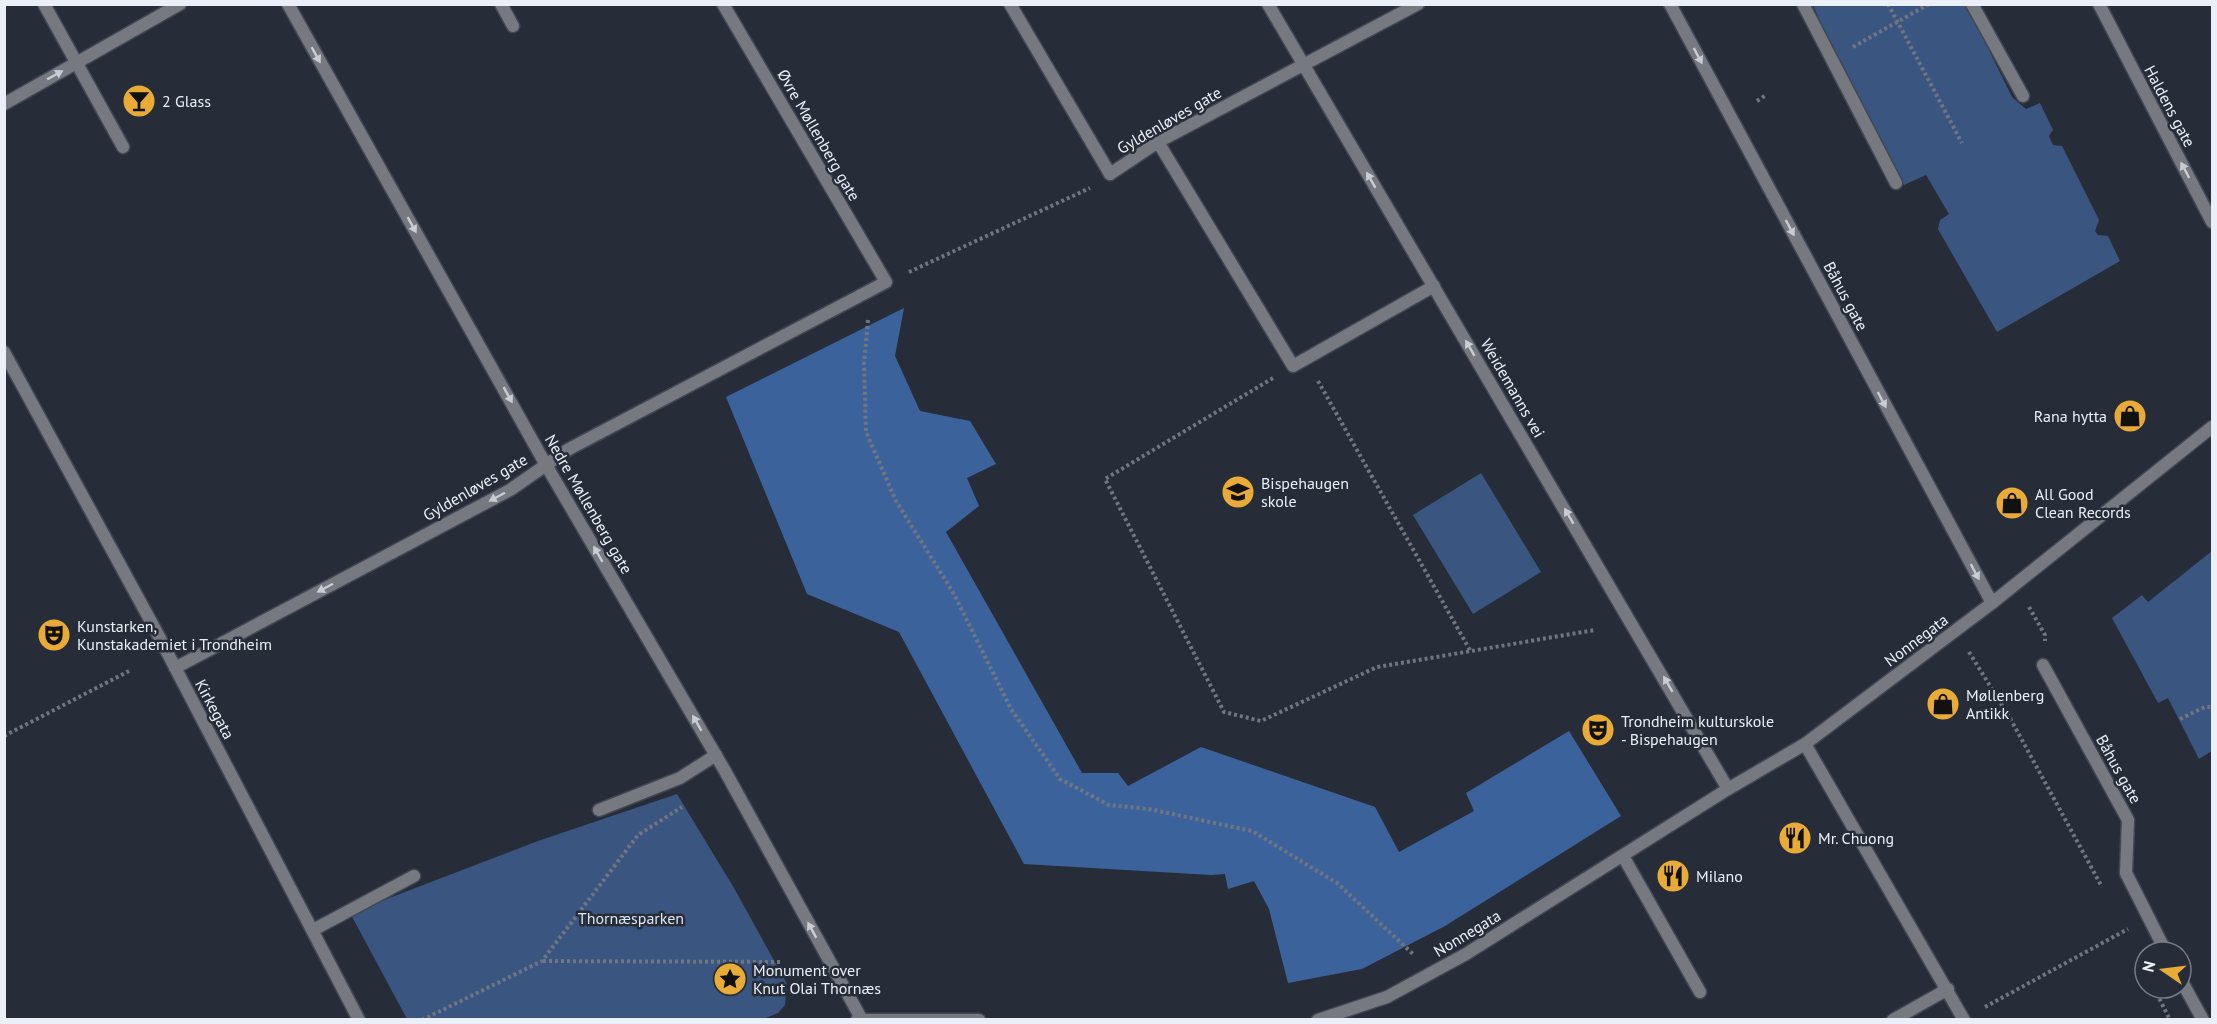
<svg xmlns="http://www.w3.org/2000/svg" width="2217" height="1024" viewBox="0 0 2217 1024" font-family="'PT Sans',sans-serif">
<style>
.green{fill:#3a557f}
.forest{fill:#3c629c}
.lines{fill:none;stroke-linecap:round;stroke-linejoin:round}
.service-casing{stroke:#424853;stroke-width:15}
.pedestrian-casing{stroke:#424853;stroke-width:15}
.minor-casing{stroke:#424853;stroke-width:15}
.tertiary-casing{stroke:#424853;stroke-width:15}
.path{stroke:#707680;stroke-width:4;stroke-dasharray:3 3;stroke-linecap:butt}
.service{stroke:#767a80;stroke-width:12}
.pedestrian{stroke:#767a80;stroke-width:12}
.minor{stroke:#767a80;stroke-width:12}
.tertiary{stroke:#767a80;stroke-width:12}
.oneway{fill:#c8cdd4}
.labels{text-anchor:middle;stroke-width:5;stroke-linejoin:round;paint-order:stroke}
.poi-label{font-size:16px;fill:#ebf0f8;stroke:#262d38;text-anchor:start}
.street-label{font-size:16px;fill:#ebf0f8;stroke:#262d38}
.park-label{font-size:16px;fill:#dae5f6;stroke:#262d38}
</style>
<rect width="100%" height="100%" fill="#262d38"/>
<path class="green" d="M1813,5H1967L2012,97L2026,109L2040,103L2053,130L2049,136L2053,145L2062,146L2099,220L2095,231L2098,235L2108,236L2120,261L1997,332L1938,229L1940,220L1949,214L1926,175L1904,185L1831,46Z
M1481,473L1541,572L1473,614L1413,515Z
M2212,551V751L2199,759L2168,698L2158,703L2112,618L2142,595L2148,602Z
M677,794L734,888L787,984L785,1005L778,1013L761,1020L407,1019L350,913L538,841Z"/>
<path class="forest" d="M904,308L895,356L920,411L970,421L996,464L967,478L979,506L946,532L1082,773H1118L1128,786L1201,747L1375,807L1399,852L1474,811L1466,793L1569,731L1621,816L1445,926L1362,969L1288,983L1269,909L1254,881L1228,889L1225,874L1211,875L1024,864L899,632L807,594L726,397Z"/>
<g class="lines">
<defs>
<path id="service" d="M44,4L123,147
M501,4L513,26
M1010,4L1110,174
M1803,4L1896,183
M1972,4L2023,96
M1158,142L1293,366L1434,286
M599,810L680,778L716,755
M1623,856L1700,992
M313,930L414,876"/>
<path id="pedestrian" d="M2043,665L2128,820L2126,873L2166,952
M2181,980L2203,1020"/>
<path id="minor" d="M288,4L546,465L725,771L862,1020
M1268,4L1728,789
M1670,4L1992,603
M2099,4L2212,222
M4,104L180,4
M1110,174L1158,142L1418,4
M4,352L155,629L359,1020
M175,668L510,490L569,449L886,282L723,4
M1805,744L1964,1020
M1893,1020L1948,989"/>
<path id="tertiary" d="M857,1020H979
M1318,1020L1387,997L1466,954L1728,789L1805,744L1992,603L2212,427"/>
</defs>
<use href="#service" class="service-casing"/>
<use href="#pedestrian" class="pedestrian-casing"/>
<use href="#minor" class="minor-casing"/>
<use href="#tertiary" class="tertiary-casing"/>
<path class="path" d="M1888,4L1962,143
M1853,47L1929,4
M1757,101L1766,95
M909,272L1090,188
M868,320L864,364L866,432L896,501L954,594L1011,709L1060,779L1109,805L1149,809L1252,831L1337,883L1413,954
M1273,378L1105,479L1224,712L1261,721L1377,667L1595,630
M1318,381L1471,652
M2029,607L2045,635V641
M1969,652L2010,718L2102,887
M2180,719L2205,707H2212
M4,736L129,671
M543,961L783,962
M2154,988L2170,1020
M1985,1007L2128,929
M422,1020L542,961L638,835L682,807"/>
<use href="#service" class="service"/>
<use href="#pedestrian" class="pedestrian"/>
<use href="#minor" class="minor"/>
<use href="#tertiary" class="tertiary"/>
</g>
<defs><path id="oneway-solid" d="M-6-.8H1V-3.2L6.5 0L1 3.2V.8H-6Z" transform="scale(1.5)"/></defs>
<g class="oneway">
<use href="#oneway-solid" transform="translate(316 55) rotate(61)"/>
<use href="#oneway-solid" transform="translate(1698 56) rotate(62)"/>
<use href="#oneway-solid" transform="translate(55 75) rotate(-29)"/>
<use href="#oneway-solid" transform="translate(2185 170) rotate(-118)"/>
<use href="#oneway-solid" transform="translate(1371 180) rotate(-120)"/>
<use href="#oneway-solid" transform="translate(412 225) rotate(61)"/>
<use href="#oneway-solid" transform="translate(1790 228) rotate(62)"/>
<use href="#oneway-solid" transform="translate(1470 348) rotate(-120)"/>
<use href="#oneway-solid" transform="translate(508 395) rotate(61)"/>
<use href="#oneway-solid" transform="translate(1882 400) rotate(62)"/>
<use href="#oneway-solid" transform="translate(497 497) rotate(152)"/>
<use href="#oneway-solid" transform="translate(1569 516) rotate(-120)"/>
<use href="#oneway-solid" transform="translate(598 554) rotate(-120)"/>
<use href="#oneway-solid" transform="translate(1975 572) rotate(62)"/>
<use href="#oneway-solid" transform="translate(325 588) rotate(152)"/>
<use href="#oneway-solid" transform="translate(1668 684) rotate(-120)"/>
<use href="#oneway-solid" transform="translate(697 723) rotate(-120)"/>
<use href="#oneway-solid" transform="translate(812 930) rotate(-119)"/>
</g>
<defs>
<symbol id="bar-disc" viewBox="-11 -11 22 22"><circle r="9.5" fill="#e8ab37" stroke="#262d38"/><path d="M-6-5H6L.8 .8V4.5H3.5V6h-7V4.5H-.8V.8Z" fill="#111"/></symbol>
<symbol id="shop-disc" viewBox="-11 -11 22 22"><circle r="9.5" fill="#e8ab37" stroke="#262d38"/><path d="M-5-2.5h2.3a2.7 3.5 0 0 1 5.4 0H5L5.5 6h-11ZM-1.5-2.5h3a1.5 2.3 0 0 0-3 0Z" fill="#111"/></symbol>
<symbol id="school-disc" viewBox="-11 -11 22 22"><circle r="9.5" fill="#e8ab37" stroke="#262d38"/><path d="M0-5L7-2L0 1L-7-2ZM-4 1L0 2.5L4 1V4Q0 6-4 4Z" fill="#111"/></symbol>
<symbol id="theatre-disc" viewBox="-11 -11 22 22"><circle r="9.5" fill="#e8ab37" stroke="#262d38"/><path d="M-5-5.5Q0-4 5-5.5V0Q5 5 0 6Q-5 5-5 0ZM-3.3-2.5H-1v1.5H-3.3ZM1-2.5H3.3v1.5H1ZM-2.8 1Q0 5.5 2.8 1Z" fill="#111"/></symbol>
<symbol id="restaurant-disc" viewBox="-11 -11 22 22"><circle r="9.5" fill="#e8ab37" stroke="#262d38"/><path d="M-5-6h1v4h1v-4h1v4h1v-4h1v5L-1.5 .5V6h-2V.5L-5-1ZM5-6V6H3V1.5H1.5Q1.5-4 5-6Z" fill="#111"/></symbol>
<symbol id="sight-disc" viewBox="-11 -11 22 22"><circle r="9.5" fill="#e8ab37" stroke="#262d38"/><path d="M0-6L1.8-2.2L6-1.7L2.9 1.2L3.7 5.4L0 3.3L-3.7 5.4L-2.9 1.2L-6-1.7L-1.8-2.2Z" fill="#111"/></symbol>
</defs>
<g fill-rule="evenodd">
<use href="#bar-disc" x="120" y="82" width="38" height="38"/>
<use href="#shop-disc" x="2111" y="397" width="38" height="38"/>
<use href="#school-disc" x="1219" y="473" width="38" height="38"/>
<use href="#shop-disc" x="1993" y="484" width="38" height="38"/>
<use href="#theatre-disc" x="35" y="616" width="38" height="38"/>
<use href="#shop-disc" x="1924" y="685" width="38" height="38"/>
<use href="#theatre-disc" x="1579" y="711" width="38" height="38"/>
<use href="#restaurant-disc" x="1776" y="819" width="38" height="38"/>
<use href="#restaurant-disc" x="1654" y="857" width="38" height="38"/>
<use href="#sight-disc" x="711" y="960" width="38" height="38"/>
</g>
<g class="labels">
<g class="poi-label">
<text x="162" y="107">2 Glass</text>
<text x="2107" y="422" text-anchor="end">Rana hytta</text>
<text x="1261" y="489">Bispehaugen<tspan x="1261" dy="18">skole</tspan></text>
<text x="2035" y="500">All Good<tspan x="2035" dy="18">Clean Records</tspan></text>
<text x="77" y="632">Kunstarken,<tspan x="77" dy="18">Kunstakademiet i Trondheim</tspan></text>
<text x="1966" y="701">Møllenberg<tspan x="1966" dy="18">Antikk</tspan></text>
<text x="1621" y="727">Trondheim kulturskole<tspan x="1621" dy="18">- Bispehaugen</tspan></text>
<text x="1818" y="844">Mr. Chuong</text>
<text x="1696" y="882">Milano</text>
<text x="753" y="976">Monument over<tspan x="753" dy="18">Knut Olai Thornæs</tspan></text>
</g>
<g class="street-label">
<text transform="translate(2170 106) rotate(62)" y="6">Haldens gate</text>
<text transform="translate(1169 120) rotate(-30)" y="6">Gyldenløves gate</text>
<text transform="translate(819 135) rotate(60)" y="6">Øvre Møllenberg gate</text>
<text transform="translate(1846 296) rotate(62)" y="6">Båhus gate</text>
<text transform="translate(1513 388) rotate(60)" y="6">Weidemanns vei</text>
<text transform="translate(475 487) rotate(-30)" y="6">Gyldenløves gate</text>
<text transform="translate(589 504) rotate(60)" y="6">Nedre Møllenberg gate</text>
<text transform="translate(1916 640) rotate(-37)" y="6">Nonnegata</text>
<text transform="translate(215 709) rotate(62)" y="6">Kirkegata</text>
<text transform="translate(2119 769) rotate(61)" y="6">Båhus gate</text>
<text transform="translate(1467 933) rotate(-31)" y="6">Nonnegata</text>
</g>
<g class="park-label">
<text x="631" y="924">Thornæsparken</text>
</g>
</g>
<rect width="2217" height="1024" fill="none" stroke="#ebf0f8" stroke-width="12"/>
<g transform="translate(2163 970) rotate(284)"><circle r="28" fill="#262d38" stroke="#757b85" stroke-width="1.5"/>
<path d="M0-4.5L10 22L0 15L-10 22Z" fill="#e8ab37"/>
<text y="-9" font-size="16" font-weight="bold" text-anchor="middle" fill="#ebf0f8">N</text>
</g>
</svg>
